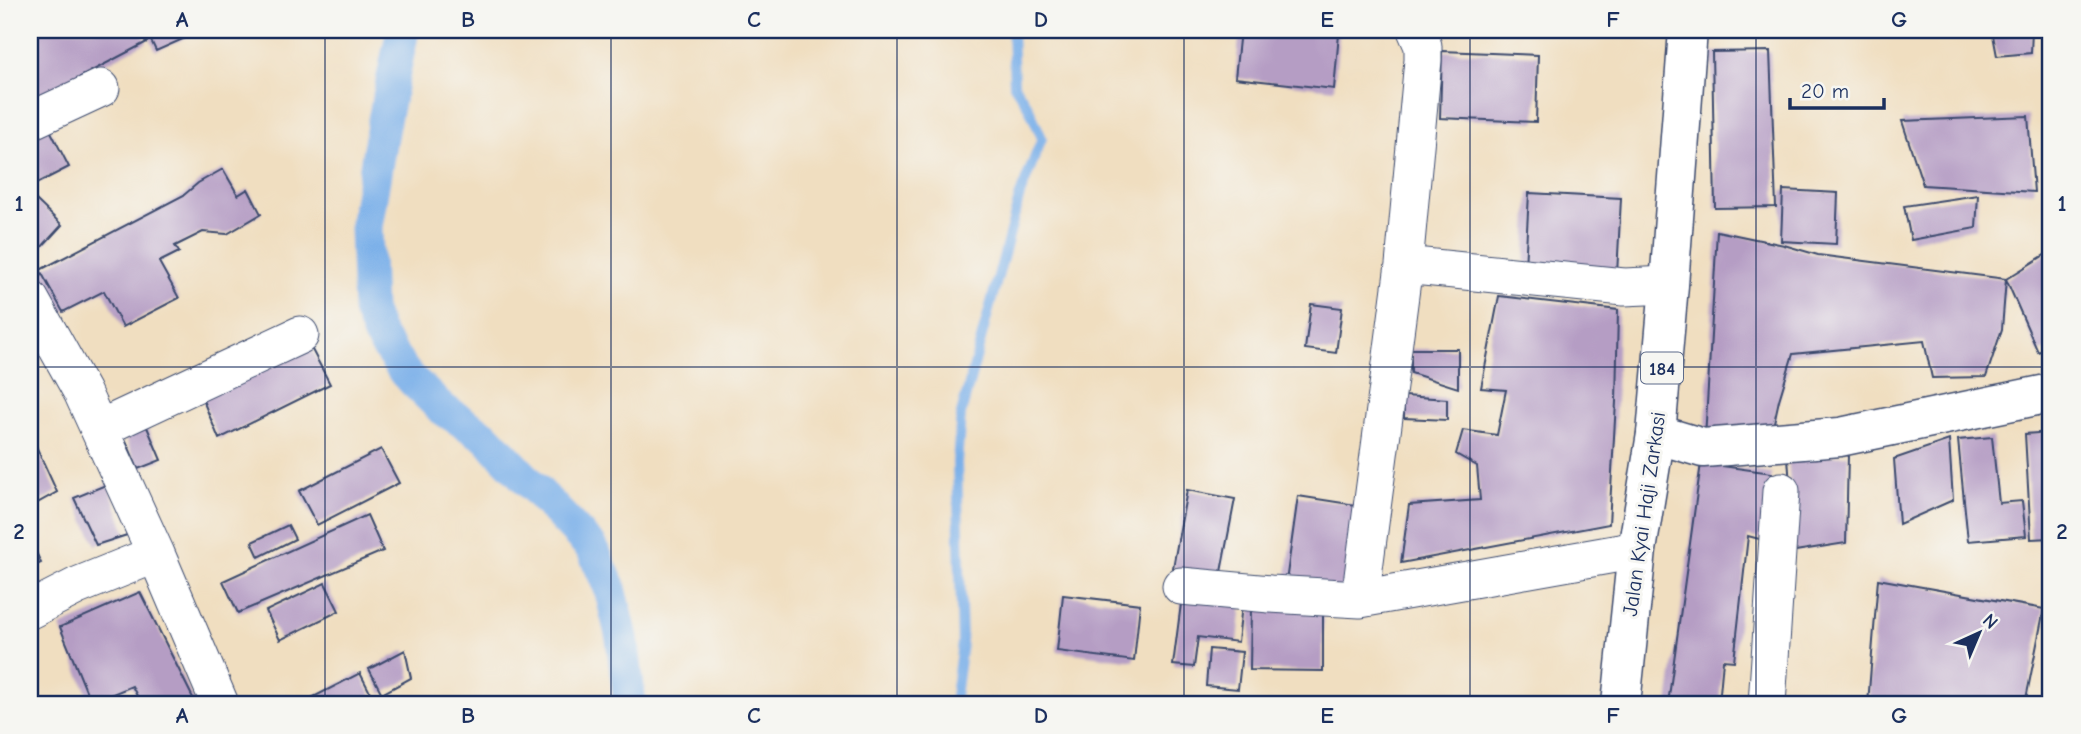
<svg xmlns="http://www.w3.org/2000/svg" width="2081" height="734" viewBox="0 0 2081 734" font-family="'Comic Neue',sans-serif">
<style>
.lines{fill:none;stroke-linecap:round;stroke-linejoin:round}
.stream{stroke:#7bb0e9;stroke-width:10}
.canal{stroke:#7bb0e9;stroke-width:33}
.building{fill:#b59dc4}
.minor-casing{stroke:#3b496d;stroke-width:39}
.tertiary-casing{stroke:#3b496d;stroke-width:41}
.primary-casing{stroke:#3b496d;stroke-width:41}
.minor{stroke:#fff;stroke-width:37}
.tertiary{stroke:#fff;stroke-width:38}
.primary{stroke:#fff;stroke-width:38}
.grid{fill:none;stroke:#1b2f5e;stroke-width:2;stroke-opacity:0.55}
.labels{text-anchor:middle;stroke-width:6;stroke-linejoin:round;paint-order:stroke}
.shield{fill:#f6f6f2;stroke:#5d6b8a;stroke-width:2}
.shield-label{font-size:19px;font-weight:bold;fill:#1b2f5e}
.street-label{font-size:21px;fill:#1b2f5e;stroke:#f6f6f2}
.neatline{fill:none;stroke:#1b2f5e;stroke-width:2.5}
.grid-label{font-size:23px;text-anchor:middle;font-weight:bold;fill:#1b2f5e}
</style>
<rect width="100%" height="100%" fill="#f6f6f2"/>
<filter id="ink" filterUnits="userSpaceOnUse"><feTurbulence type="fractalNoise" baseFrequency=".0143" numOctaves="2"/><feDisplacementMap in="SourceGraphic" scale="14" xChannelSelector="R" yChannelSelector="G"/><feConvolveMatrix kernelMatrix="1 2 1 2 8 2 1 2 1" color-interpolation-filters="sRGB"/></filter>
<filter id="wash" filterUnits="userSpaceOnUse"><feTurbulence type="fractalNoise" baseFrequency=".00686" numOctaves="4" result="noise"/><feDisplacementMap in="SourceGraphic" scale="28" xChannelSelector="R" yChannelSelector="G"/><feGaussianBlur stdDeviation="1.57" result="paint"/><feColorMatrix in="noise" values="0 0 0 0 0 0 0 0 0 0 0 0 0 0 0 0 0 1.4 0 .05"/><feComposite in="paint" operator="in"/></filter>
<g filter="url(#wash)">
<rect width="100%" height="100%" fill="#f0dec0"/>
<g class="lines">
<path class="stream" d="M954,704L962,643L957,462L961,414L1020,195L1042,138L1028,106L1014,85L1012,30"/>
<path class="canal" d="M403,30L383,125L366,227L369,310L379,335L405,373L441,408L486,437L592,548L610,588L622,638L630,704"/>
</g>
<g id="blocks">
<path class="building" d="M30,30H140L147,42L80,77L82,87L30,108Z
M146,30H203L156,51Z
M1240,30H1305L1339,34L1334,89L1235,78Z
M1992,30H2032L2031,53L1997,56Z
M1442,51L1538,55L1536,122L1440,118Z
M1770,51L1776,207L1715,208L1712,52Z
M2028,116L2034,192L1923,185L1902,121Z
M47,124L69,167L30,187V132Z
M223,169L238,195L248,189L261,214L227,234L203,232L175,246L179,252L159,262L179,298L123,327L104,291L63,312L40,270L184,195L198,183Z
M1783,190L1838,193L1836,244L1781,241Z
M1529,193L1621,198L1617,274L1525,268Z
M1978,195L1976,228L1911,240L1904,206Z
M36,200L62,225L39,250L30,241V207Z
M1717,231L1784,245L1818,255L2006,279L2051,251V347L2038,352L2006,279L2002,329L1986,377L1932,378L1924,341L1793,354L1779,400L1771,436L1705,439Z
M1499,296L1618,310L1616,402L1609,524L1401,563L1409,505L1480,500L1477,466L1456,454L1463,430L1497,435L1506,390L1481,388Z
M1311,304L1342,308L1336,353L1305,349Z
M310,346L330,384L219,439L202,398Z
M1411,349H1458V388L1411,373Z
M1404,396L1447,399V420L1404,418Z
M147,427L161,460L138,469L124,436Z
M2051,432V538L2031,539L2025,434Z
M30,433L57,492L30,507Z
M1992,437L1999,503L2022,501L2026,536L1968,541L1958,440Z
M1949,440L1953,500L1899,524L1894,459Z
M381,449L399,483L317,525L299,491Z
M1848,455L1846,543L1795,551L1788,458Z
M1701,463L1772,473L1763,540L1748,536L1734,661L1723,660L1719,704H1668Z
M108,484L127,535L96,545L74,498Z
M1187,490L1235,499L1220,577L1173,568Z
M1298,496L1356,505L1344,590L1286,582Z
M367,515L383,551L238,613L223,581Z
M288,525L295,539L259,557L252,542Z
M30,539L41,563L30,568Z
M1878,579L2044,609L2025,704H1868Z
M325,583L339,611L280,640L266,611Z
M140,592L196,704H141L132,686L91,703L60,627Z
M1063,595L1140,604L1134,661L1057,651Z
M1182,596L1242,604L1238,642L1198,637L1194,667L1173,665Z
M1251,607L1323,608V671L1250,670Z
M1209,649L1242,652L1238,689L1206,686Z
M405,650L411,678L382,694L369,669Z
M360,673L376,704H300Z"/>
</g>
</g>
<g filter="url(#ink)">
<use href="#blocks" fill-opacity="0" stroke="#3b496d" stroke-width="2"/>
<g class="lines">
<defs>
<path id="minor" d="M30,121L101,88
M1404,265L1624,287L1669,285
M30,299L82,392L156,554L220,704
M99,429L300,335
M1181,586L1270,594L1360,599L1637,550
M1360,599L1404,265L1423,60V46L1416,30
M30,610L77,586L156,554
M1767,704L1781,491"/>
<path id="tertiary" d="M1656,434L1703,448L1840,437L2051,393"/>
<path id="primary" d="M1621,704L1637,550L1656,434L1669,285L1688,30"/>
</defs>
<use href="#minor" class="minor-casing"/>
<use href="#tertiary" class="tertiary-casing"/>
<use href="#primary" class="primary-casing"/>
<use href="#minor" class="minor"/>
<use href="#tertiary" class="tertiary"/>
<use href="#primary" class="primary"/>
</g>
</g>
<path class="grid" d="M325,30V704M611,30V704M897,30V704M1184,30V704M1470,30V704M1756,30V704M30,367H2051"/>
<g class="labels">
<rect class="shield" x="1641" y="352.5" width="42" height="31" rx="5"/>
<g class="shield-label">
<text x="1662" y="375">184</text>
</g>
<g class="street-label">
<text transform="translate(1644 514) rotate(-82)" y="7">Jalan Kyai Haji Zarkasi</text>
</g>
</g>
<rect width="2081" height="734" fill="none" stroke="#f6f6f2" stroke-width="77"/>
<g transform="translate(1979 633) rotate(44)" stroke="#f6f6f2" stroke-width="5" paint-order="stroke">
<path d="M0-5L12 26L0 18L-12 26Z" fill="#1b2f5e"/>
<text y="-10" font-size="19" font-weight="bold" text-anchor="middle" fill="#1b2f5e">N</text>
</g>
<path d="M1790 98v10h94v-10" fill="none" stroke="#1b2f5e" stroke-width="3.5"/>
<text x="1801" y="98" font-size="21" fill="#1b2f5e" stroke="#f6f6f2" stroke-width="5" paint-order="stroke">20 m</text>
<rect x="38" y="38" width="2004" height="658" class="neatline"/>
<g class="grid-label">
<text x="182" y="27">A</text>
<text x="468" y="27">B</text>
<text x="754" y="27">C</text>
<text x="1041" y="27">D</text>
<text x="1327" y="27">E</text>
<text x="1613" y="27">F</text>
<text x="1899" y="27">G</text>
<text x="19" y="211">1</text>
<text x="2062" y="211">1</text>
<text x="19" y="539">2</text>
<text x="2062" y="539">2</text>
<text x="182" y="723">A</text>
<text x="468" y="723">B</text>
<text x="754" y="723">C</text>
<text x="1041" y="723">D</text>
<text x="1327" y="723">E</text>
<text x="1613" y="723">F</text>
<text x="1899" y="723">G</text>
</g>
</svg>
